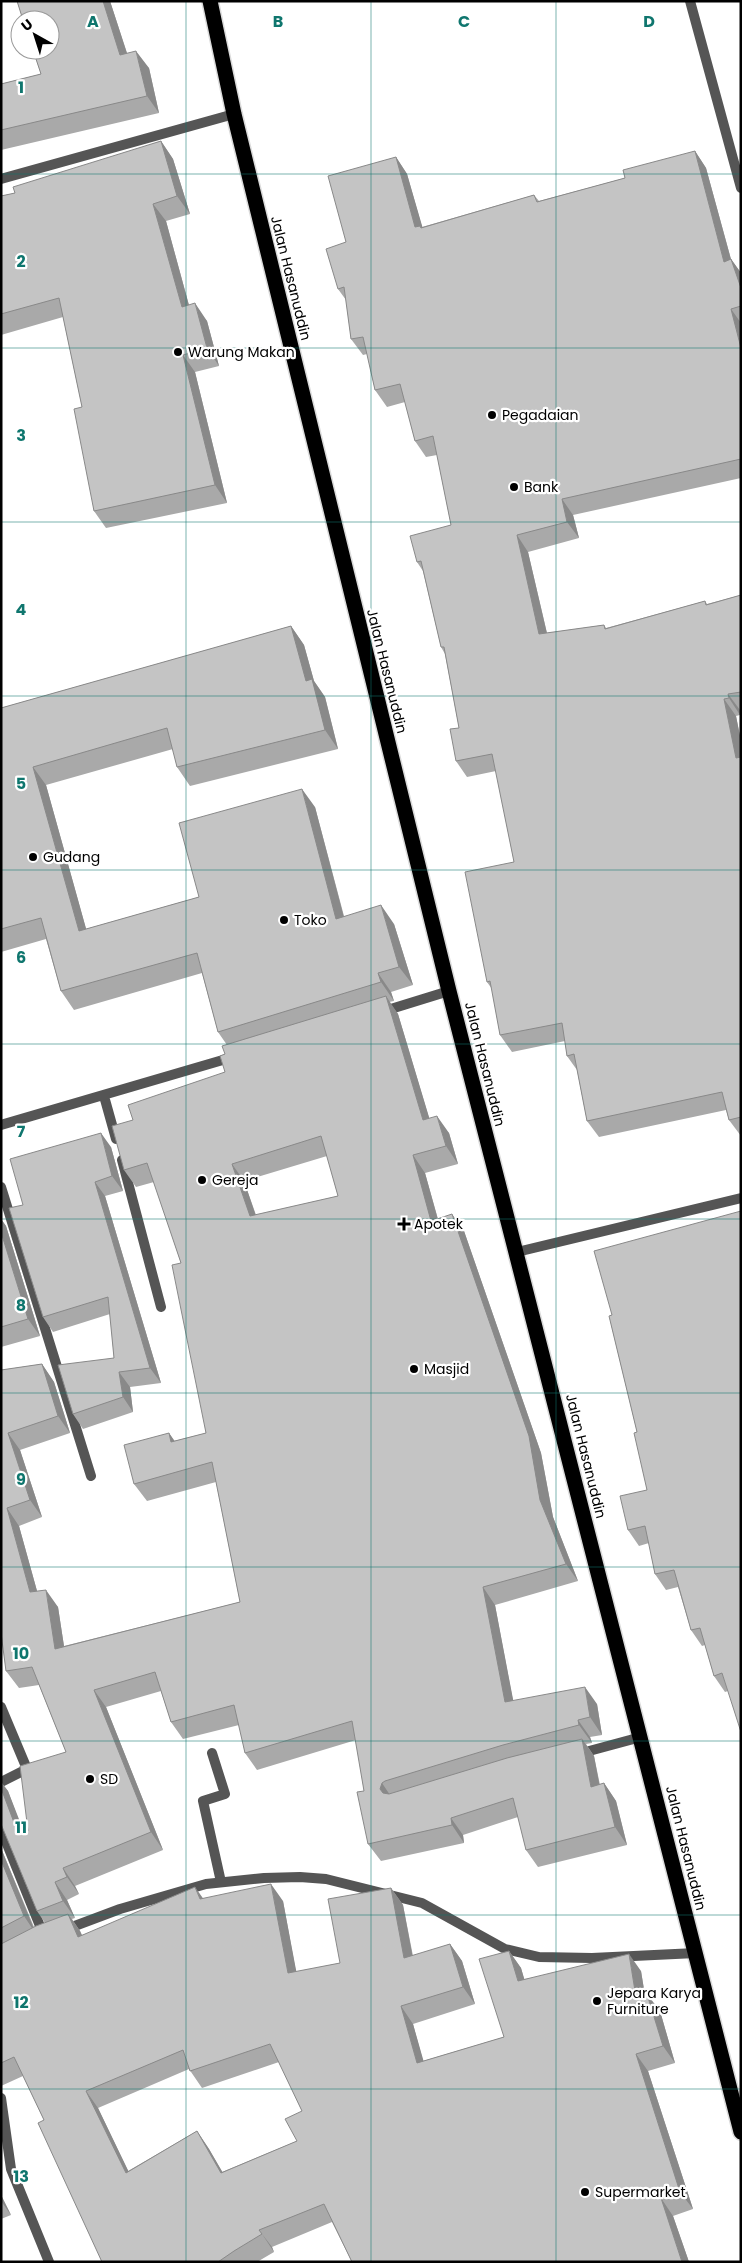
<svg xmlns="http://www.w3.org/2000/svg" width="742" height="2263" viewBox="0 0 742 2263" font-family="Poppins,sans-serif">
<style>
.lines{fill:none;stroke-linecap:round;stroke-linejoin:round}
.highway-casing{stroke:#dbdbdb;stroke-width:18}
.lane{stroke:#555;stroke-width:10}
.street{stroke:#555;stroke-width:10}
.highway{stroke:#000;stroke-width:15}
.wall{fill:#a9a9a9;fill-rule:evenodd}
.shaded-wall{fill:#898989}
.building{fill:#c4c4c4;stroke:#898989;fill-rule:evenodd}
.grid{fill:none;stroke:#0f766e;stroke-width:1;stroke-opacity:0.55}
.poi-dot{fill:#000;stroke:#fff;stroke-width:2}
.labels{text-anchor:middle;stroke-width:4.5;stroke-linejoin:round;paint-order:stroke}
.street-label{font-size:14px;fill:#000;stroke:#fff}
.poi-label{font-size:14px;fill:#000;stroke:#fff;text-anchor:start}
.grid-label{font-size:16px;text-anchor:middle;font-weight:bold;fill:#0f766e;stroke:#fff;stroke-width:4.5;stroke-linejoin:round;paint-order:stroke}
</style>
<rect width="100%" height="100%" fill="#fff"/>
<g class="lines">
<defs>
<path id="highway" d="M210,1L234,114L449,991L741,2132"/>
</defs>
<use href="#highway" class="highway-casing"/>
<path class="lane" d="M212,1753L225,1794L203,1801L221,1882"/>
<path class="street" d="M690,1L741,188
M1,179L234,114
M381,1012L449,991
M104,1096L116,1139
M1,1125L233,1057
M122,1160L161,1307
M1,1187L91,1476
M517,1252L741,1198
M1,1707L27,1769L1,1782
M578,1754L641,1737
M1,1829L44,1936
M64,1930L120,1909L206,1884L264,1878L300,1877L326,1879L422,1903L505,1949L539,1957L592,1958L696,1953
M1,2098L11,2169L49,2262"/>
<use href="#highway" class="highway"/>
</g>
<path class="wall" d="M17,1H110L127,53L149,68L159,113L1,150V84L41,74Z
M161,141L173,159L190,214L166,221L189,305L207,321L219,366L195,372L227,503L106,528L94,511L82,407L63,317L1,335V196L15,193Z
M695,151L706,168L731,259L741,273V478L573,515L579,538L528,552L547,633L604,625L606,628L705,601L707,604L741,595V710H740V715L736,716L741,741V1136L729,1120L726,1110L599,1137L587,1121L577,1070L567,1056L565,1041L512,1052L500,1035L492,989L487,982L514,862L496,771L467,777L456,761L459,728L445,654L441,647L423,571L417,562L451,525L437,455L426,457L415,441L405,402L387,407L375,390L367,354L363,355L351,339L346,300L338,289L346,242L396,157L407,174L422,227L534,195L539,201L625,178Z
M291,626L304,645L314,681L325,697L338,749L190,786L177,767L173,749L46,785L86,929L199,897L315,807L344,916L394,924L413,985L391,992L394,1001L389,1002L398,1014L429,1118L449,1133L458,1164L425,1173L438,1219L464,1231L541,1453L553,1517L578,1581L495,1605L513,1701L597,1704L602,1735L590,1737L592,1743L586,1744L594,1756L600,1785L604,1783L616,1801L627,1845L538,1867L526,1850L518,1817L463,1835L464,1843L381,1861L368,1844L364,1791L356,1740L257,1770L245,1753L239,1725L183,1739L171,1722L161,1691L106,1707L163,1850L75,1886L79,1894L67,1900L75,1918L72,1919L80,1931L82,1935L203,1898L283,1901L296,1972L340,1963L391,1888L403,1905L413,1956L450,1944L462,1961L475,2004L413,2024L423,2061L504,2037L509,1951L521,1968L524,1979L641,1971L645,1995L660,2011L675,2063L648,2071L693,2209L673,2216L689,2262H352L332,2222L272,2247L274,2252L257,2262H102L44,2120L23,2076L1,2086V1848L34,1927L45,1923L37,1911L1,1824V1782L8,1791L23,1832L28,1831L66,1752L39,1685L19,1688L6,1671L1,1370L42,1364L54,1382L70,1433L20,1450L42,1517L19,1526L37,1591L58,1607L64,1646L240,1602L216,1482L147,1501L134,1484L169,1433L174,1441L206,1433L181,1263L154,1182L136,1187L124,1170L133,1120L225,1072V1054L227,1045L218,1032L202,973L74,1010L61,991L46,939L1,952V708ZM327,1156L338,1196L256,1215L244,1181ZM279,2062L302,2111L297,2141L222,2172L209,2149L197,2131L128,2171L98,2108L189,2069L202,2088Z
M111,1147L123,1191L105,1196L161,1383L130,1387L133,1412L83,1429L73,1414L114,1358L110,1314L53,1332L43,1317L23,1205Z
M1,1219L6,1226L40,1336L1,1347Z
M609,1316L728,1691L725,1692L714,1676L705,1645L702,1646L691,1630L678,1587L666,1590L655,1574L649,1543L639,1546L628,1530L647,1490L637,1432Z
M1,2195L11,2215L1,2219Z"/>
<path class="shaded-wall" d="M103,1H110L133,72L120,55Z
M136,51L149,68L159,113L147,96Z
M161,141L173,159L190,214L177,196Z
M695,151L706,168L736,278L724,262Z
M396,157L407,174L423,229L415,227Z
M153,204L166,221L194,324L182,307Z
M731,259L741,273V288Z
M195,303L207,321L219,366L207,348Z
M731,309L741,323V348Z
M183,355L195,372L227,503L215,485Z
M562,499L573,515L579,538L567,522Z
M517,535L528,552L551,651L539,634Z
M291,626L304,645L314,681L325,697L338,749L325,730L306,681Z
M728,694L740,710V715L729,698Z
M724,699L736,716L741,741V765L736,758Z
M33,767L46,785L92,950L79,931Z
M302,789L315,807L349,937L336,919Z
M381,905L394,924L413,985L399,967Z
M378,973L391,992L394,1001L381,982Z
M386,996L398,1014L435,1137L423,1120Z
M437,1116L449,1133L458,1164L446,1146Z
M101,1133L111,1147L123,1191L112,1176Z
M413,1155L425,1173L443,1238L431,1221Z
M232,1164L244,1181L262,1234L250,1216Z
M95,1182L105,1196L161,1383L150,1368Z
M452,1214L464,1231L541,1453L553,1517L578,1581L566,1564L540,1500Z
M1,1219L6,1226L40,1336L28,1319L1,1232Z
M42,1364L54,1382L70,1433L58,1416Z
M119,1372L130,1387L133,1412L123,1397Z
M8,1433L20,1450L42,1517L30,1500Z
M169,1433L181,1450L171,1442Z
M7,1508L19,1526L42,1609L30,1592Z
M483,1587L495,1605L517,1720L505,1702Z
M46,1590L58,1607L67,1666L55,1649Z
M585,1687L597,1704L602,1735L590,1717Z
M94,1690L106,1707L163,1850L151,1832Z
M578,1720L590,1737L592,1743L579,1725Z
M582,1739L594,1756L603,1804L591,1787Z
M1,1782L8,1791L31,1850L18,1833L1,1790Z
M382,1783L394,1801L392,1807L380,1789Z
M604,1783L616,1801L627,1845L615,1827Z
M451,1818L463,1835L464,1843L452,1825Z
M1,1848L36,1934L24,1916L1,1860Z
M63,1868L75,1886L79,1894L67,1877Z
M55,1882L67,1900L75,1918L63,1901Z
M271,1884L283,1901L300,1991L288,1973Z
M195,1887L207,1904L200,1899Z
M391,1888L403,1905L416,1975L404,1958Z
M68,1914L80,1931L90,1954L78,1937Z
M450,1944L462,1961L475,2004L463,1987Z
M509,1951L521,1968L530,1998L518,1981Z
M629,1954L641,1971L648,2015L636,1997Z
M647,1994L660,2011L675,2063L663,2046Z
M401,2006L413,2024L429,2080L417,2063Z
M636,2054L648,2071L693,2209L680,2192Z
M86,2091L98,2108L138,2191L126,2173Z
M197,2131L209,2149L233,2190L221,2173Z
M1,2195L11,2215L1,2201Z
M661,2198L673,2216L689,2262H682Z
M259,2230L272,2247L274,2252L262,2234Z"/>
<path class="building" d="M17,1H103L120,55L136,51L147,96L1,130V84L41,74L33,50H50V20H23Z
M161,141L177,196L153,204L182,307L195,303L207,348L183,355L215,485L94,511L74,409L82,407L59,298L1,314V196L15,193L13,187Z
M695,151L724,262L731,259L741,288V306L731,309L741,348V459L562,499L567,522L517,535L539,634L604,625L605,629L705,601L706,605L741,595V692L728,694L729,698L724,699L736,758L741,757V1117L729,1120L722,1092L587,1121L574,1054L567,1056L562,1023L500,1035L490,981L487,982L465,872L514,862L492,754L456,761L450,729L459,728L444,647H441L421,561L417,562L410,536L451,525L433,436L415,441L400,384L375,390L363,337L351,339L344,287L338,289L326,249L346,242L328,176L396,157L415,227L420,226L421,228L534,195L537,202L625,178L623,170Z
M291,626L306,681L312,679L325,730L177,767L167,728L33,767L79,931L199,897L179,823L302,789L336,919L381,905L399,967L378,973L381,982L218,1032L197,953L61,991L41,918L1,929V708Z
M386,996L423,1120L437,1116L446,1146L413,1155L431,1221L452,1214L529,1436L540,1500L566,1564L483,1587L505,1702L585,1687L590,1717L578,1720L579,1725L503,1745L385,1781L382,1783L380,1789L383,1793L389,1794L507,1758L582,1739L591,1787L604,1783L615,1827L526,1850L513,1798L451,1818L452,1825L368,1844L357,1792L364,1791L352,1721L245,1753L234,1705L171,1722L155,1672L94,1690L151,1832L63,1868L67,1877L55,1882L63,1901L37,1911L1,1824V1788L18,1833L28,1831L20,1766L66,1752L32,1667L6,1671L1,1633V1370L42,1364L58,1416L8,1433L30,1500L7,1508L30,1592L46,1590L55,1649L240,1602L212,1462L134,1484L124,1445L169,1433L171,1442L206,1433L172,1265L181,1263L147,1163L124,1170L112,1126L133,1120L128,1105L225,1072L220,1056L225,1054L222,1046ZM321,1136L338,1196L250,1216L232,1164Z
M101,1133L112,1176L95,1182L150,1368L119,1372L123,1397L73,1414L58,1365L114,1358L108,1297L43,1317L9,1208L23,1205L10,1159Z
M741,1211V1732L722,1673L714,1676L700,1628L691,1630L674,1570L655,1574L645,1526L628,1530L620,1496L647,1490L634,1433L637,1432L609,1316L612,1315L594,1251Z
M1,1232L28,1319L1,1327Z
M1,1860L24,1916L1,1928Z
M271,1884L288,1973L340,1963L328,1899L391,1888L404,1958L450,1944L463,1987L401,2006L417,2063L504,2037L479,1959L509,1951L518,1981L629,1954L636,1997L647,1994L663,2046L636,2054L680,2192L661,2198L682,2262H352L324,2204L259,2230L262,2234L234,2251L218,2262H102L38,2123L44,2120L14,2057L1,2063V1944L36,1926L68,1914L78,1937L195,1887L200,1899ZM270,2044L302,2111L285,2119L297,2141L221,2173L197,2131L126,2173L86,2091L183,2050L190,2071Z"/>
<path class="grid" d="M186,1V2262M371,1V2262M556,1V2262M1,174H741M1,348H741M1,522H741M1,696H741M1,870H741M1,1044H741M1,1219H741M1,1393H741M1,1567H741M1,1741H741M1,1915H741M1,2089H741"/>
<g class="poi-dot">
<circle cx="178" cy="352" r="5"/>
<circle cx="492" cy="415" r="5"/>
<circle cx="514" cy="487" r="5"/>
<circle cx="33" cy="857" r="5"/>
<circle cx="284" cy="920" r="5"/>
<circle cx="202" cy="1180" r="5"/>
<path d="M401.5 1216.5h5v5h5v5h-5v5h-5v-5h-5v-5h5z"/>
<circle cx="414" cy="1369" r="5"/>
<circle cx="90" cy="1779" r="5"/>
<circle cx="597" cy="2001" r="5"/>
<circle cx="585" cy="2192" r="5"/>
</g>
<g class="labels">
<g class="street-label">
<text transform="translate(291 278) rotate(76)" y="5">Jalan Hasanuddin</text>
<text transform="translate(387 671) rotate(76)" y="5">Jalan Hasanuddin</text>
<text transform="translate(485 1064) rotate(76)" y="5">Jalan Hasanuddin</text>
<text transform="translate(586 1456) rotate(76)" y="5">Jalan Hasanuddin</text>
<text transform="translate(686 1848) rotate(76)" y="5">Jalan Hasanuddin</text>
</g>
<g class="poi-label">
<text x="188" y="357">Warung Makan</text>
<text x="502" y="420">Pegadaian</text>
<text x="524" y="492">Bank</text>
<text x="43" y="862">Gudang</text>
<text x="294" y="925">Toko</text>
<text x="212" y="1185">Gereja</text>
<text x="414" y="1229">Apotek</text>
<text x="424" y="1374">Masjid</text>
<text x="100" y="1784">SD</text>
<text x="607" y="1998">Jepara Karya<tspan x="607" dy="16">Furniture</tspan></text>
<text x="595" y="2197">Supermarket</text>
</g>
</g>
<g class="grid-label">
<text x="93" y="27">A</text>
<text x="278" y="27">B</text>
<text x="464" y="27">C</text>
<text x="649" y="27">D</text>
<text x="21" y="93">1</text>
<text x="21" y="267">2</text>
<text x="21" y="441">3</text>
<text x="21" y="615">4</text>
<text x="21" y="789">5</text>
<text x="21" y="963">6</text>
<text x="21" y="1137">7</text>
<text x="21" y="1311">8</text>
<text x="21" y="1485">9</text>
<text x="21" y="1659">10</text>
<text x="21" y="1833">11</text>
<text x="21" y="2008">12</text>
<text x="21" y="2182">13</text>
</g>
<rect width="742" height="2263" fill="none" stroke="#000000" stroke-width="5"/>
<g transform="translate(35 35) rotate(321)"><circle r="24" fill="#ffffff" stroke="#999999"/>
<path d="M0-4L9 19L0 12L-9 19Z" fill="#000000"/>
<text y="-8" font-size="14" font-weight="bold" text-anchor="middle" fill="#000000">U</text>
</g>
</svg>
